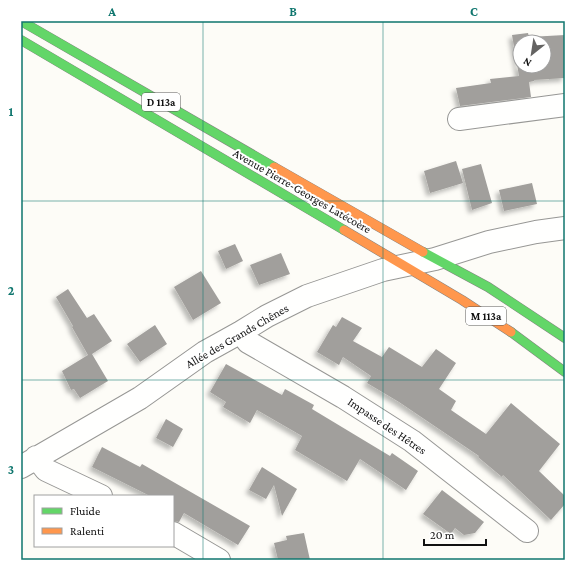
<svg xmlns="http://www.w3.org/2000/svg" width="586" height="581" viewBox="0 0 586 581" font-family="'Crimson Pro',serif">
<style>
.building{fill:#a19f9c;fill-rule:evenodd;filter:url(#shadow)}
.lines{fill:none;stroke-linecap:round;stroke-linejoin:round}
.street-casing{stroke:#979795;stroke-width:24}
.fast-casing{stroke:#858482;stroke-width:10}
.slow-casing{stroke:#858482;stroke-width:10}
.street{stroke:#fffffe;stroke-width:22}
.fast{stroke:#63d668;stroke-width:9}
.slow{stroke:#ff974d;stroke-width:9}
.grid{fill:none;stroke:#0f766e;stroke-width:1;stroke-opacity:0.55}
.labels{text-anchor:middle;stroke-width:4;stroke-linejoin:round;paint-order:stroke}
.shield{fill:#fff;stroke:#585858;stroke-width:1}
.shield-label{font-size:11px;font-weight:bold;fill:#111}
.street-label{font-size:12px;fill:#111;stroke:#fff}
.neatline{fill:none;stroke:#0f766e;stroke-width:1.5}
.grid-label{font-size:13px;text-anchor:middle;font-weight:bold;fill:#0f766e}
</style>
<defs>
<filter id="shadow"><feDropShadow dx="-3.5" dy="3.5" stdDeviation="2" flood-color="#0004"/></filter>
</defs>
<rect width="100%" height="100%" fill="#fdfcf7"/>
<path class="building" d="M528,33L529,37L565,35V78L534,80V81L529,82L531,97L460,106L456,88L491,83L490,79L519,76L512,35ZM520,42H544V66H520Z
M456,161L463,183L430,193L424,171Z
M481,164L492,203L472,210L462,169Z
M532,183L537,204L504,211L499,190Z
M235,244L243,261L226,269L218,251Z
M281,253L290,274L259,285L250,265Z
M201,271L221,303L193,320L174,287Z
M68,289L87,318L94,314L112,341L92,354L108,381L80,398L74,389L71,390L62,371L88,355L72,327L73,326L56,297Z
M342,317L362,328L353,341L382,357L389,347L422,367L436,349L456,363L439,389L456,401L451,410L486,434L511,403L560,444L539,471L565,496V504L551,520L503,475L502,477L478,457L479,456L399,402L367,383L371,376L343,357L339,365L317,352L333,325L336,327Z
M155,325L167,344L140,362L127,344Z
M226,364L282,395L285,389L314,405L312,409L390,456L392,453L418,471L406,490L360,459L347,481L295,450L302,436L257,410L250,423L223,407L226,402L210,392Z
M166,419L183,429L173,447L156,438Z
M102,447L140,467L142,464L250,526L238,545L184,513L179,522L173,521V496H150L92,467Z
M262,467L297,489L282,516L274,485L266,499L249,490Z
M442,490L484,522L475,533L464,535L455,528L451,534L423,514Z
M304,533L310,560H278L274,543L287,540L286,536Z"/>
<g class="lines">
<defs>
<path id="street" d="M459,119L565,105
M241,332L248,342L343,397L412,441L527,531
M36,457L46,470L101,496
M21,467L140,398L205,352L241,332L267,316L307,296L383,270L435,259L489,242L536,232L565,228
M173,533L219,560"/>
<path id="fast" d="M21,21L274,167
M21,40L344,230
M423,252L488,287L565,338
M511,332L565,372"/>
<path id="slow" d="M274,167L423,252
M344,230L462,300L511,332"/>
</defs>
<use href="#street" class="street-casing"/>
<use href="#fast" class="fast-casing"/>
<use href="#slow" class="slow-casing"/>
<use href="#street" class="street"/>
<use href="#fast" class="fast"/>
<use href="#slow" class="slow"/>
</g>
<path class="grid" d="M203,21V560M383,21V560M21,201H565M21,380H565"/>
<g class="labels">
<g class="shield">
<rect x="142" y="93" width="38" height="18" rx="3"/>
<rect x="466" y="307" width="40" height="18" rx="3"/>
</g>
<g class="shield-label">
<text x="161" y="106">D 113a</text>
<text x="486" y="320">M 113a</text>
</g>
<g class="street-label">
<text transform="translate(302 191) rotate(30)" y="4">Avenue Pierre-Georges Latécoère</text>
<text transform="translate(237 336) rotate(-30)" y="4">Allée des Grands Chênes</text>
<text transform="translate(387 426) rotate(34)" y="4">Impasse des Hêtres</text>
</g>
</g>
<rect width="586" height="581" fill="none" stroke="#ffffff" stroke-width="44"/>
<rect x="34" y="495" width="140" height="52" fill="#ffffff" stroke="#a0a0a0"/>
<rect x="42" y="508" width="20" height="6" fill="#63d668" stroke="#a0a0a0"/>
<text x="70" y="515" font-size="12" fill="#111111">Fluide</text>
<rect x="42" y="528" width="20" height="6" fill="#ff974d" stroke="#a0a0a0"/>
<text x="70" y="535" font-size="12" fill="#111111">Ralenti</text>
<g transform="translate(532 54) rotate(210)"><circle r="19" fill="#ffffff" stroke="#a0a0a0"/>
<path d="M0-3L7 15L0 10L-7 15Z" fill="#646362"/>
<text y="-6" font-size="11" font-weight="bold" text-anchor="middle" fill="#111111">N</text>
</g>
<path d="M424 539v6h62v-6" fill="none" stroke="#111111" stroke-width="2"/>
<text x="430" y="539" font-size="12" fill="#111111" stroke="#ffffff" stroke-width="3" paint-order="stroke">20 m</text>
<rect x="22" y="22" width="542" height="537" class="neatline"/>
<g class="grid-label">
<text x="112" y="16">A</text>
<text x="293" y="16">B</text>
<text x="474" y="16">C</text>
<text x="11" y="116">1</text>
<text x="11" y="295">2</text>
<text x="11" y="474">3</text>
</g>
</svg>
